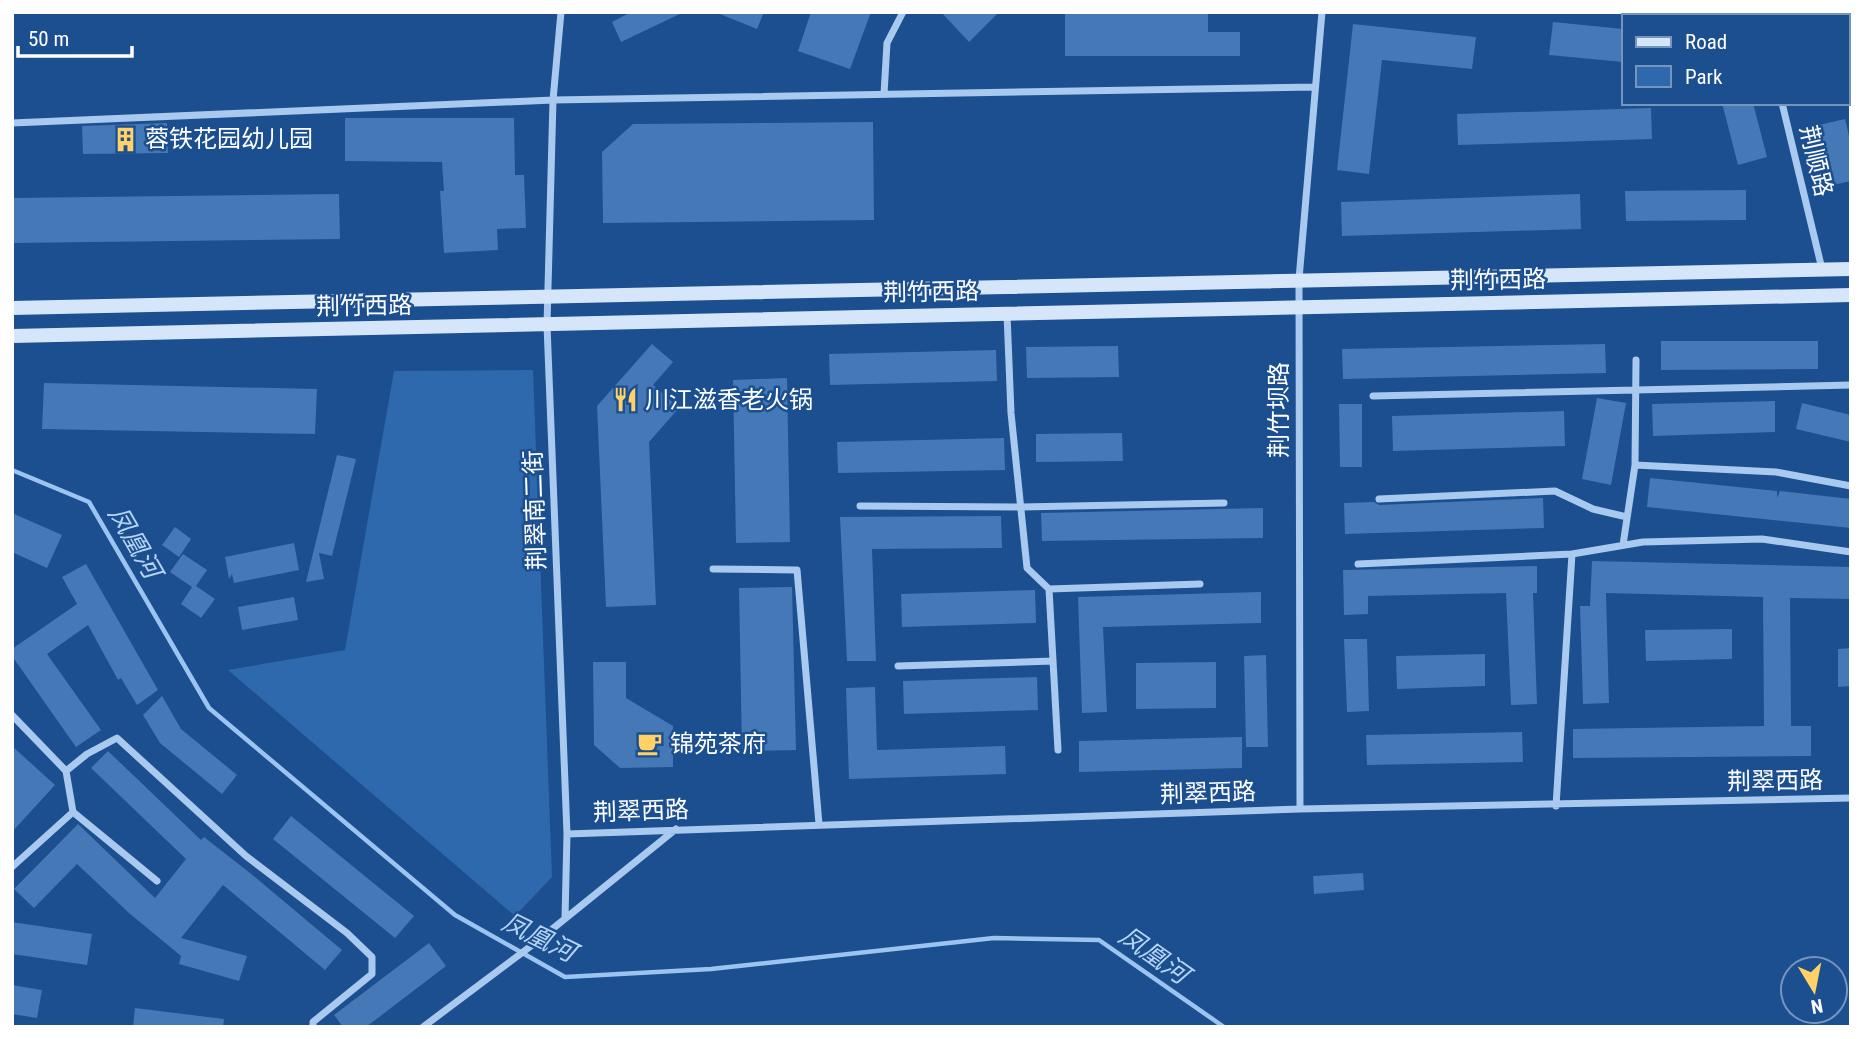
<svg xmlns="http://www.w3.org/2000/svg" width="1863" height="1039" viewBox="0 0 1863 1039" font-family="'Roboto Condensed','Noto Sans SC',sans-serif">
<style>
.green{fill:#2e69ad}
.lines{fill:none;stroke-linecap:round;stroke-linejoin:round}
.stream{stroke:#9cc4f0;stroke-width:4.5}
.building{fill:#4478b7}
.minor{stroke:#a9c9ee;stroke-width:7}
.secondary{stroke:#d6e6fa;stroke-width:14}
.labels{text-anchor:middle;stroke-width:5;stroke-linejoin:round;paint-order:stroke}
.poi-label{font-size:24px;fill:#fff;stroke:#1b4f8f;text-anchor:start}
.street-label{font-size:24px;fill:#fff;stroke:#1b4f8f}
.water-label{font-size:26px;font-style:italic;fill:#b5d3f5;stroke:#1b4f8f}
</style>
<rect width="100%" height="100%" fill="#1b4f8f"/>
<path class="green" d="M533,370L552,877L515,916L228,670L345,650L394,371Z"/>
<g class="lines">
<path class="stream" d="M12,470L89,502L209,708L455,915L565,977L711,969L994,938L1099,940L1224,1027"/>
</g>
<path class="building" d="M631,12H684L621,42L612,22Z
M715,12H764L757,29Z
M811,12H871L850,69L798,51Z
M941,12H999L969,42Z
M1065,12H1208V32H1240V56H1065Z
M1553,22L1623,29V62L1549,55Z
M1353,24L1476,37L1472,69L1382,60L1369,174L1337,170Z
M1722,103H1753L1767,157L1738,165Z
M1651,108L1652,139L1458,145L1457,114Z
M345,118H514L515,175H524L526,228L497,229L498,250L444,253L440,191H444L442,162L345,161Z
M1845,119L1851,144V181L1833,185L1819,125Z
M873,122L874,220L603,223L602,152L633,124Z
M167,123L168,153L83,154L82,126Z
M1746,190V220L1626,221L1625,191Z
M339,194L340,239L12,243V198Z
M1580,194L1581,229L1342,236L1341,202Z
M1661,341H1818V369L1661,370Z
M652,344L673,362L653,385L679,408L649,442L656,605L606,607L597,406Z
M1605,344L1606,373L1343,379L1342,349Z
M1118,346L1119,377L1027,378L1026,347Z
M996,350L997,381L830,385L829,354Z
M787,378L790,542L736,543L733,380Z
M44,383L317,389L315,434L42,429Z
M1597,398L1626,403L1611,485L1582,479Z
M1775,401V432L1653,436L1652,404Z
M1802,403L1851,415V442L1796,429Z
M1339,404H1362V467H1340Z
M1564,411L1565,446L1393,451L1392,416Z
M1122,433L1123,461L1036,462V434Z
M1004,438L1005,470L838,473L837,442Z
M337,455L356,459L332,556L319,553L324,579L306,582Z
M1650,478L1777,491V498L1780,491L1851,499V528L1647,507Z
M1543,498L1544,528L1345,534L1344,503L1374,502L1379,505Z
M1263,508V538L1042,541L1041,513Z
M12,513L62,535L47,568L12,552Z
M1001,516L1002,548L872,549L876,661H847L840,517Z
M175,527L191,539L179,557L162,545Z
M294,543L299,570L234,583L232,574L229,579L225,557Z
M183,554L207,570L196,586L215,599L201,618L181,604L192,587L170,572Z
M1592,561L1851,567V599L1790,598L1791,726H1811V756L1573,758V729L1764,726L1763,597L1606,593L1609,703L1583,704L1580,606H1590Z
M86,564L158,690L137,705L121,678L118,680L88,625L47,654L101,730L76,747L12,656V649L77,604L62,577Z
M1537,566V593H1533L1537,704L1511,705L1506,593L1368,596V614L1344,615L1343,570Z
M792,587L796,750L742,751L739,588Z
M1035,590L1036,623L902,627L901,594Z
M1261,592V623L1103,627L1107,712L1082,713L1078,597Z
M294,597L298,620L242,630L238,607Z
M1732,629V659L1646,661L1645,630Z
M1344,639H1367L1369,711L1347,712Z
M1851,648V686L1838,687V649Z
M1485,654V686L1397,689L1396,656Z
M1266,655L1268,747H1246L1244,656Z
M593,662H626V698L673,726V767L620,768L594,745Z
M1216,662V708L1136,709V663Z
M1037,677L1038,710L904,714L903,681Z
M875,687L877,750L1005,746L1006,774L849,779L846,688Z
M162,696L181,729L237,775L222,794L160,743L143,715Z
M1522,732L1523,762L1367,765L1366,735Z
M1242,737V768L1079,772V741Z
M12,746L55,785L12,832Z
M108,751L201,840L204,837L250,873L342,950L325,970L223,885L181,938L247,956L239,981L179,964L181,956L129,913L77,864L34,908L14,889L78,824L155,898L186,859L91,768Z
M291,816L414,916L395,938L273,839Z
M1363,873L1364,890L1314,894L1313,876Z
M12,922L92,934L87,965L12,954Z
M429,943L446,966L366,1027H343L334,1015Z
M12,985L42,990L37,1018L12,1014Z
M135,1008L224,1019L223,1027H133Z"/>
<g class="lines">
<path class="minor" d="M561,12L553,100L547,325L567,834L565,918
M1760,12L1761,16
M1847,52H1851
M884,94L887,43L903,12
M1782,103L1822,269
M12,123L553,100L1314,87
M1007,314L1011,413L1027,568L1049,589L1058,750
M1373,396L1851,385
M1635,465L1636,360
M1379,499L1555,491L1593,509L1627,517
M860,506L1021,507L1224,503
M1623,545L1635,465L1776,472L1851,486
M1572,554L1643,542L1762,539L1851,552
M1358,564L1572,554L1556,806
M713,569L797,570L819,824
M1049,589L1200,584
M898,666L1053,661
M12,715L66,771
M1300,809L1299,279L1322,12
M73,812L157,881
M567,834L1300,809L1851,798
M12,867L73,812L66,771L87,754L117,738L246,856L347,933L372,957V974L313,1022V1027
M423,1027L535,943L676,829"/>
<path class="secondary" d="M12,308L1851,269
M12,336L1851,295"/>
</g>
<defs>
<symbol id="building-bare" viewBox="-9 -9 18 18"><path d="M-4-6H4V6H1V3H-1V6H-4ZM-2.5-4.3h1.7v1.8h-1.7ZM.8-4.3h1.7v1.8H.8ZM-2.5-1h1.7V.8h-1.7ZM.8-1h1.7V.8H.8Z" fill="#ffd166" stroke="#1b4f8f" stroke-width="2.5" paint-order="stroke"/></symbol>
<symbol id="restaurant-bare" viewBox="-9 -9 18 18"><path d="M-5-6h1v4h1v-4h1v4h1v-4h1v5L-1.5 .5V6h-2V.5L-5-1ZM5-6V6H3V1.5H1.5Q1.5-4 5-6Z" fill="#ffd166" stroke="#1b4f8f" stroke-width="2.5" paint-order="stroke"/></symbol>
<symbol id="cafe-bare" viewBox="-9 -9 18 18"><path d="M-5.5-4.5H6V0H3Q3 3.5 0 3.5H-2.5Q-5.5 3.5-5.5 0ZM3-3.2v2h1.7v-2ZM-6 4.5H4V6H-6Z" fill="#ffd166" stroke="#1b4f8f" stroke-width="2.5" paint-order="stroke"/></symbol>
</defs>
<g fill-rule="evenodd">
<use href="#building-bare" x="108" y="122" width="35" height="35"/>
<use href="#restaurant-bare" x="608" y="382" width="35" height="35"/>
<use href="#cafe-bare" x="632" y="726" width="35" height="35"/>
</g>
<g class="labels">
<g class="poi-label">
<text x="145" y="147">蓉铁花园幼儿园</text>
<text x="645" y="408">川江滋香老火锅</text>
<text x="670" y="752">锦苑茶府</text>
</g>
<g class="street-label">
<text transform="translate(1816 161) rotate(77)" y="8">荆顺路</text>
<text transform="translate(1498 280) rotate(-1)" y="8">荆竹西路</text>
<text transform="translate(931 292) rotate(-1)" y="8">荆竹西路</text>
<text transform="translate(364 306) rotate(-1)" y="8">荆竹西路</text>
<text transform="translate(1279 410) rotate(-90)" y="8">荆竹坝路</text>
<text transform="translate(535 510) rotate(-92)" y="8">荆翠南二街</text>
<text transform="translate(1775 781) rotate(-1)" y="8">荆翠西路</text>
<text transform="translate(1208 793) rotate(-2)" y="8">荆翠西路</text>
<text transform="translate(641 811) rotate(-2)" y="8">荆翠西路</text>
</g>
<g class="water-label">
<text transform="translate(135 542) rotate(60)" y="9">凤凰河</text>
<text transform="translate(539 937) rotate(26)" y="9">凤凰河</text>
<text transform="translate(1154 955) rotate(35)" y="9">凤凰河</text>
</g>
</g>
<rect width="1863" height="1039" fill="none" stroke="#ffffff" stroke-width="28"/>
<rect x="1622" y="14" width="228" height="91" fill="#1b4f8f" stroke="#7695bc" stroke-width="2"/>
<rect x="1636" y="37" width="35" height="10" fill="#d6e6fa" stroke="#7695bc" stroke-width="2"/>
<text x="1685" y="49" font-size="21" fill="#ffffff">Road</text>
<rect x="1636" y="66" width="35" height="21" fill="#2e69ad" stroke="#7695bc" stroke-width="2"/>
<text x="1685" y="84" font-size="21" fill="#ffffff">Park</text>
<g transform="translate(1814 990) rotate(170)"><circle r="33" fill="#1b4f8f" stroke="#7695bc" stroke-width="2"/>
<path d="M0-5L12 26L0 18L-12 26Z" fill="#ffd166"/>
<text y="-10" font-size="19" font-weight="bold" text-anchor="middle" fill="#ffffff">N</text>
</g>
<path d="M18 46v10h114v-10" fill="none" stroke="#ffffff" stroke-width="3.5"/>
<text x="28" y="46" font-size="21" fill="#ffffff" stroke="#1b4f8f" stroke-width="5" paint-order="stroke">50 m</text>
</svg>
